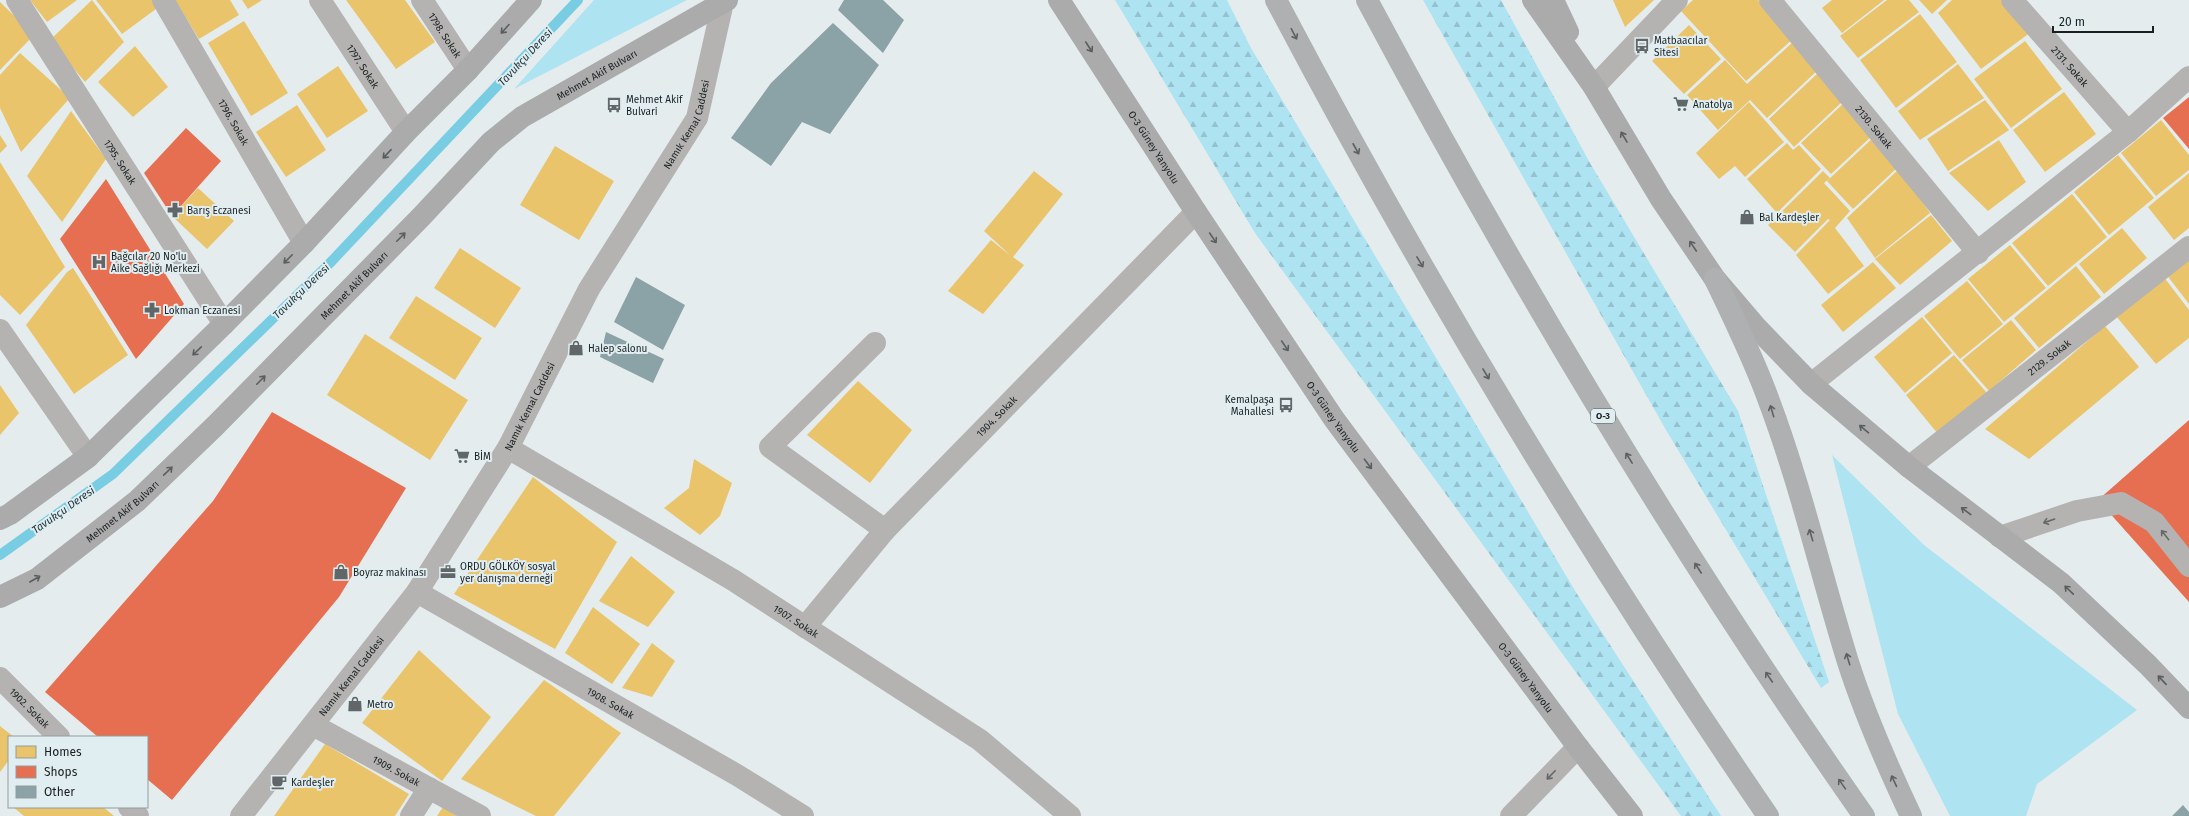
<svg xmlns="http://www.w3.org/2000/svg" width="2189" height="816" viewBox="0 0 2189 816" font-family="'Fira Sans',sans-serif">
<style>
.green{fill:#aee3f1}
.forest{fill:url(#forest-firs)}
.homes{fill:#e9c46a}
.shops{fill:#e76f51}
.lines{fill:none;stroke-linecap:round;stroke-linejoin:round}
.stream{stroke:#78cde3;stroke-width:10}
.building{fill:#8ba2a7}
.minor{stroke:#b4b3b2;stroke-width:22}
.major{stroke:#ababac;stroke-width:22}
.highway{stroke:#afb0b1;stroke-width:22}
.oneway{stroke:#5b5e5f}
.oneway2{stroke:#5d6061}
.oneway3{stroke:#676969}
.labels{text-anchor:middle;stroke-width:4;stroke-linejoin:round;paint-order:stroke}
.shield{fill:#e1eef1;stroke:#565d5f;stroke-width:1}
.shield-label{font-size:9px;font-weight:bold;fill:#1a1f20}
.street-label{font-size:10px;fill:#1a1f20;stroke:#e1eef1}
.poi-label{font-size:10px;fill:#1a1f20;stroke:#e1eef1;text-anchor:start}
.water-label{font-size:11px;font-style:italic;fill:#1d3238;stroke:#e1eef1}
</style>
<defs>
<pattern id="forest-firs" width="22" height="20" patternUnits="userSpaceOnUse"><rect width="22" height="20" fill="#aee3f1"/><path d="M5 1l3.5 6h-7zM16 11l3.5 6h-7z" fill="#95c2ce"/></pattern>
</defs>
<rect width="100%" height="100%" fill="#e4ecee"/>
<path class="green" d="M594,0H687L514,89Z
M1832,455L1924,545L2137,710L2037,784L2026,816H1950L1898,714Z"/>
<path class="forest" d="M1115,0H1227L1251,48L1577,594L1721,816H1681L1255,233Z
M1423,0H1501L1590,163L1738,411L1829,682L1821,688L1666,430Z"/>
<path class="homes" d="M30,0H77L47,22Z
M92,0L124,42L85,82L50,40Z
M96,0H155L160,6L122,34Z
M175,0H230L239,15L199,39Z
M242,0H262L248,9Z
M346,0H405L435,42L396,69Z
M1613,0H1654L1625,27Z
M1693,0H1758L1794,38L1746,81L1681,11Z
M1832,0H1884L1842,33L1822,8Z
M1887,0H1909L1919,12L1858,58L1840,36Z
M1919,0H1947L1932,14Z
M1952,0H2001L2031,32L1981,69L1938,13Z
M0,2L34,35L0,70Z
M1920,14L1957,62L1896,108L1860,60Z
M244,21L288,93L251,116L208,43Z
M1689,25L1721,59L1684,94L1652,61Z
M1794,41L1820,68L1767,118L1750,100L1718,130L1687,95L1725,60L1747,84Z
M2025,41L2062,89L2011,128L1974,79Z
M135,46L168,87L133,117L98,82Z
M20,53L70,98L21,152L0,108V75Z
M1958,64L1984,98L1920,140L1898,111Z
M338,66L368,111L327,138L297,94Z
M1818,73L1843,101L1794,147L1769,119Z
M2064,92L2096,134L2045,172L2013,130Z
M1985,100L2009,130L1948,171L1927,139Z
M1749,102L1784,142L1745,177L1735,166L1719,179L1696,153Z
M1845,102L1875,133L1831,174L1801,143Z
M297,105L326,150L286,177L256,132Z
M71,111L106,159L62,222L27,176Z
M2161,120L2189,155V170L2156,196L2121,153Z
M0,135L7,146L0,153Z
M1876,135L1898,167L1853,209L1827,181Z
M1999,140L2026,182L1988,211L1949,173Z
M1787,143L1793,150L1799,145L1821,169L1777,213L1747,179Z
M555,146L614,181L579,240L520,205Z
M2118,155L2154,198L2109,235L2074,192Z
M0,162L65,267L20,315L0,295Z
M1899,169L1930,213L1875,258L1847,218Z
M1034,171L1063,194L1013,257L1024,265L983,314L948,291L991,240L1011,256L984,231Z
M1823,171L1830,178L1824,183L1850,211L1835,228L1864,266L1828,294L1796,255L1830,220L1828,219L1795,252L1768,225Z
M2189,173V228L2174,240L2148,207Z
M198,188L234,221L207,249L172,216Z
M2072,194L2107,237L2048,286L2012,243Z
M1931,215L1952,241L1900,285L1875,259Z
M2122,228L2147,258L2104,294L2079,264Z
M2010,245L2046,288L2004,322L1968,279Z
M460,248L521,288L495,328L434,288Z
M2189,255V304L2166,274Z
M1873,262L1896,288L1843,332L1821,305Z
M2076,266L2101,297L2039,348L2014,318Z
M73,268L128,355L74,394L26,325L67,272Z
M2163,276L2189,310V338L2156,364L2116,316Z
M1967,281L2003,324L1960,359L1924,316Z
M416,296L482,338L455,380L389,338Z
M1922,317L1952,353L1905,393L1874,357Z
M2011,320L2036,350L1989,391L1962,360Z
M2105,326L2139,367L2029,459L1985,429Z
M365,334L468,400L430,460L327,395Z
M1954,355L1987,393L1938,434L1906,395Z
M858,381L912,430L870,483L807,435Z
M0,385L19,413L0,435Z
M694,459L732,483L720,516L700,535L664,508L689,488Z
M533,477L617,542L555,649L454,594Z
M631,556L675,592L648,627L599,601Z
M593,607L640,644L612,684L565,653Z
M652,643L675,661L652,697L622,688Z
M419,650L491,717L442,781L362,723Z
M544,680L621,733L554,816H536L461,779Z
M0,726L14,737H9V760L0,772Z
M325,744L409,794L395,816H274Z
M13,807H103L114,816H24Z
M443,807L457,816H437Z"/>
<path class="shops" d="M2189,97V149L2163,118Z
M186,128L221,161L172,216L144,173Z
M106,179L184,304L136,359L60,239Z
M272,412L406,488L339,597L172,800L147,779V737H98L45,692L213,501Z
M2189,420V602L2098,500Z"/>
<g class="lines">
<path class="stream" d="M0,555L113,474L329,264L578,0"/>
</g>
<path class="building" d="M844,0H883L904,20L883,53L838,10Z
M833,23L879,65L830,134L802,122L771,166L731,138L771,83Z
M636,277L685,305L663,350L614,322Z
M606,332L664,359L653,383L600,357Z
M2183,805L2189,812V816H2172Z"/>
<g class="lines">
<g class="minor">
<path id="s1" d="M17,0L224,324"/>
<path id="s2" d="M163,0L304,243"/>
<path id="s3" d="M320,0L406,132"/>
<path id="s4" d="M422,0L468,70"/>
<path id="s5" d="M1770,0L1978,253"/>
<path id="s6" d="M2012,0L2128,132"/>
<path d="M1594,87L1677,0"/>
<path d="M0,330L88,457"/>
<path d="M875,343L770,447L885,530"/>
<path d="M1811,384L2128,132L2189,77"/>
<path id="s7" d="M508,448L733,580L980,740L1070,816"/>
<path id="s8" d="M1909,467L2189,247"/>
<path d="M2000,537L2077,511L2121,503L2154,522L2189,566"/>
<path id="s9" d="M417,592L737,775L803,816"/>
<path id="s10" d="M805,627L885,530L1196,212"/>
<path id="s11" d="M0,678L59,737"/>
<path id="s12" d="M313,725L480,816"/>
<path d="M129,807L138,816"/>
<path id="s13" d="M241,816L417,592L508,448L589,289L697,118L723,2"/>
<path d="M411,816L429,788"/>
<path d="M1511,816L1578,747"/>
</g>
<g class="major">
<path id="s14" d="M1059,0L1196,212L1334,419L1578,747L1632,816"/>
<path d="M1533,0L1594,87L1661,199L1715,279L1756,327L1811,384L1909,467L2061,583L2148,665L2189,708"/>
<path d="M1553,0L1568,32"/>
<path d="M0,519L10,514L88,457L224,324L304,243L406,132L468,70L531,0"/>
<path id="s15" d="M0,597L37,579L137,501L215,426L421,217L491,142L522,117L727,0"/>
</g>
<path class="highway" d="M1276,0C1424,281 1589,554 1768,816
M1367,0C1517,281 1681,555 1864,816
M1715,279C1734,319 1754,359 1769,401C1801,486 1821,575 1848,662C1865,715 1887,765 1911,816"/>
</g>
<defs><path id="oneway-shaft" d="M-6 0H5M1.5-3L5.5 0L1.5 3" fill="none" stroke-width="1.6" stroke-linecap="round" stroke-linejoin="round"/></defs>
<g class="oneway">
<use href="#oneway-shaft" transform="translate(505 29) rotate(132)"/>
<use href="#oneway-shaft" transform="translate(1089 47) rotate(57)"/>
<use href="#oneway-shaft" transform="translate(1624 137) rotate(-121)"/>
<use href="#oneway-shaft" transform="translate(387 154) rotate(133)"/>
<use href="#oneway-shaft" transform="translate(401 237) rotate(-45)"/>
<use href="#oneway-shaft" transform="translate(1213 238) rotate(56)"/>
<use href="#oneway-shaft" transform="translate(1693 246) rotate(-124)"/>
<use href="#oneway-shaft" transform="translate(288 259) rotate(135)"/>
<use href="#oneway-shaft" transform="translate(1285 346) rotate(56)"/>
<use href="#oneway-shaft" transform="translate(197 351) rotate(136)"/>
<use href="#oneway-shaft" transform="translate(261 380) rotate(-45)"/>
<use href="#oneway-shaft" transform="translate(1864 429) rotate(-140)"/>
<use href="#oneway-shaft" transform="translate(1368 464) rotate(53)"/>
<use href="#oneway-shaft" transform="translate(168 471) rotate(-44)"/>
<use href="#oneway-shaft" transform="translate(1966 511) rotate(-143)"/>
<use href="#oneway-shaft" transform="translate(35 579) rotate(-30)"/>
<use href="#oneway-shaft" transform="translate(2069 590) rotate(-136)"/>
<use href="#oneway-shaft" transform="translate(2162 680) rotate(-133)"/>
</g>
<g class="oneway2">
<use href="#oneway-shaft" transform="translate(1294 34) rotate(62)"/>
<use href="#oneway-shaft" transform="translate(1356 149) rotate(61)"/>
<use href="#oneway-shaft" transform="translate(1420 262) rotate(59)"/>
<use href="#oneway-shaft" transform="translate(1486 374) rotate(59)"/>
<use href="#oneway-shaft" transform="translate(1772 411) rotate(-107)"/>
<use href="#oneway-shaft" transform="translate(1629 458) rotate(-122)"/>
<use href="#oneway-shaft" transform="translate(1811 535) rotate(-107)"/>
<use href="#oneway-shaft" transform="translate(1698 568) rotate(-123)"/>
<use href="#oneway-shaft" transform="translate(1848 659) rotate(-107)"/>
<use href="#oneway-shaft" transform="translate(1769 677) rotate(-124)"/>
<use href="#oneway-shaft" transform="translate(1894 781) rotate(-115)"/>
<use href="#oneway-shaft" transform="translate(1842 784) rotate(-125)"/>
</g>
<g class="oneway3">
<use href="#oneway-shaft" transform="translate(2049 521) rotate(161)"/>
<use href="#oneway-shaft" transform="translate(2165 535) rotate(-128)"/>
<use href="#oneway-shaft" transform="translate(1551 775) rotate(134)"/>
</g>
<defs>
<symbol id="bus-bare" viewBox="-9 -9 18 18"><path d="M-5-6H5V4H4V6H2V4H-2V6H-4V4H-5ZM-3.5-4V0h7V-4ZM-3.5 1.2v1.5H-2V1.2ZM2 1.2v1.5H3.5V1.2Z" fill="#616768" stroke="#e1eef1" stroke-width="2.5" paint-order="stroke"/></symbol>
<symbol id="supermarket-bare" viewBox="-9 -9 18 18"><path d="M-6-5.5h2.5l.6 2H6L4.5 2H-2.5L-4.4-4H-6ZM-1.5 3.2a1.3 1.3 0 1 0 .1 0ZM3 3.2a1.3 1.3 0 1 0 .1 0Z" fill="#616768" stroke="#e1eef1" stroke-width="2.5" paint-order="stroke"/></symbol>
<symbol id="pharmacy-bare" viewBox="-9 -9 18 18"><path d="M-2-6h4v4h4v4h-4v4h-4v-4h-4v-4h4Z" fill="#616768" stroke="#e1eef1" stroke-width="2.5" paint-order="stroke"/></symbol>
<symbol id="shop-bare" viewBox="-9 -9 18 18"><path d="M-5-2.5h2.3a2.7 3.5 0 0 1 5.4 0H5L5.5 6h-11ZM-1.5-2.5h3a1.5 2.3 0 0 0-3 0Z" fill="#616768" stroke="#e1eef1" stroke-width="2.5" paint-order="stroke"/></symbol>
<symbol id="hospital-bare" viewBox="-9 -9 18 18"><path d="M-5-5h3v3.5h4V-5h3V5h-3V1.5h-4V5h-3Z" fill="#616768" stroke="#e1eef1" stroke-width="2.5" paint-order="stroke"/></symbol>
<symbol id="office-bare" viewBox="-9 -9 18 18"><path d="M-6-3h4V-5.5h4V-3h4V5H-6ZM-1-4.5V-3h2v-1.5ZM-6 0V1H6V0Z" fill="#616768" stroke="#e1eef1" stroke-width="2.5" paint-order="stroke"/></symbol>
<symbol id="cafe-bare" viewBox="-9 -9 18 18"><path d="M-5.5-4.5H6V0H3Q3 3.5 0 3.5H-2.5Q-5.5 3.5-5.5 0ZM3-3.2v2h1.7v-2ZM-6 4.5H4V6H-6Z" fill="#616768" stroke="#e1eef1" stroke-width="2.5" paint-order="stroke"/></symbol>
</defs>
<g fill-rule="evenodd">
<use href="#bus-bare" x="1631" y="35" width="22" height="22"/>
<use href="#supermarket-bare" x="1670" y="93" width="22" height="22"/>
<use href="#bus-bare" x="603" y="94" width="22" height="22"/>
<use href="#pharmacy-bare" x="164" y="199" width="22" height="22"/>
<use href="#shop-bare" x="1736" y="206" width="22" height="22"/>
<use href="#hospital-bare" x="88" y="251" width="22" height="22"/>
<use href="#pharmacy-bare" x="141" y="299" width="22" height="22"/>
<use href="#shop-bare" x="565" y="337" width="22" height="22"/>
<use href="#bus-bare" x="1275" y="394" width="22" height="22"/>
<use href="#supermarket-bare" x="451" y="445" width="22" height="22"/>
<use href="#shop-bare" x="330" y="561" width="22" height="22"/>
<use href="#office-bare" x="437" y="561" width="22" height="22"/>
<use href="#shop-bare" x="344" y="693" width="22" height="22"/>
<use href="#cafe-bare" x="268" y="771" width="22" height="22"/>
</g>
<g class="labels">
<rect class="shield" x="1591" y="409" width="24" height="14" rx="3"/>
<g class="shield-label">
<text x="1603" y="419">O-3</text>
</g>
<g class="street-label">
<text dy="4" stroke="none"><textPath href="#s4" startOffset="42">1798. Sokak</textPath></text>
<text dy="4" stroke="none"><textPath href="#s3" startOffset="79">1797. Sokak</textPath></text>
<text dy="4" stroke="none"><textPath href="#s6" startOffset="88">2131. Sokak</textPath></text>
<text dy="4" stroke="none"><textPath href="#s15" startOffset="798">Mehmet Akif Bulvarı</textPath></text>
<text dy="4" stroke="none"><textPath href="#s2" startOffset="141">1796. Sokak</textPath></text>
<text dy="4" stroke="none"><textPath href="#s13" startOffset="826">Namık Kemal Caddesi</textPath></text>
<text dy="4" stroke="none"><textPath href="#s5" startOffset="164">2130. Sokak</textPath></text>
<text dy="4" stroke="none"><textPath href="#s14" startOffset="175">O-3 Güney Yanyolu</textPath></text>
<text dy="4" stroke="none"><textPath href="#s1" startOffset="192">1795. Sokak</textPath></text>
<text dy="4" stroke="none"><textPath href="#s15" startOffset="474">Mehmet Akif Bulvarı</textPath></text>
<text dy="4" stroke="none"><textPath href="#s8" startOffset="178">2129. Sokak</textPath></text>
<text dy="4" stroke="none"><textPath href="#s13" startOffset="502">Namık Kemal Caddesi</textPath></text>
<text dy="4" stroke="none"><textPath href="#s10" startOffset="285">1904. Sokak</textPath></text>
<text dy="4" stroke="none"><textPath href="#s14" startOffset="499">O-3 Güney Yanyolu</textPath></text>
<text dy="4" stroke="none"><textPath href="#s15" startOffset="150">Mehmet Akif Bulvarı</textPath></text>
<text dy="4" stroke="none"><textPath href="#s7" startOffset="336">1907. Sokak</textPath></text>
<text dy="4" stroke="none"><textPath href="#s13" startOffset="178">Namık Kemal Caddesi</textPath></text>
<text dy="4" stroke="none"><textPath href="#s14" startOffset="823">O-3 Güney Yanyolu</textPath></text>
<text dy="4" stroke="none"><textPath href="#s9" startOffset="223">1908. Sokak</textPath></text>
<text dy="4" stroke="none"><textPath href="#s11" startOffset="42">1902. Sokak</textPath></text>
<text dy="4" stroke="none"><textPath href="#s12" startOffset="95">1909. Sokak</textPath></text>
</g>
<g class="poi-label">
<text x="1654" y="44">Matbaacılar<tspan x="1654" dy="12">Sitesi</tspan></text>
<text x="626" y="103">Mehmet Akif<tspan x="626" dy="12">Bulvari</tspan></text>
<text x="1693" y="108">Anatolya</text>
<text x="187" y="214">Barış Eczanesi</text>
<text x="1759" y="221">Bal Kardeşler</text>
<text x="111" y="260">Bağcılar 20 No'lu<tspan x="111" dy="12">Aike Sağlığı Merkezi</tspan></text>
<text x="164" y="314">Lokman Eczanesi</text>
<text x="588" y="352">Halep salonu</text>
<text x="1274" y="403" text-anchor="end">Kemalpaşa<tspan x="1274" dy="12">Mahallesi</tspan></text>
<text x="474" y="460">BİM</text>
<text x="460" y="570">ORDU GÖLKÖY sosyal<tspan x="460" dy="12">yer danışma derneği</tspan></text>
<text x="353" y="576">Boyraz makinası</text>
<text x="367" y="708">Metro</text>
<text x="291" y="786">Kardeşler</text>
</g>
<g class="water-label">
<text transform="translate(525 57) rotate(-47)" y="4">Tavukçu Deresi</text>
<text transform="translate(301 291) rotate(-44)" y="4">Tavukçu Deresi</text>
<text transform="translate(63 510) rotate(-35)" y="4">Tavukçu Deresi</text>
</g>
</g>
<rect x="8" y="736" width="140" height="72" fill="#e1eef1" stroke="#919b9d"/>
<rect x="16" y="746" width="20" height="12" fill="#e9c46a" stroke="#919b9d"/>
<text x="44" y="756" font-size="12" fill="#1a1f20">Homes</text>
<rect x="16" y="766" width="20" height="12" fill="#e76f51" stroke="#919b9d"/>
<text x="44" y="776" font-size="12" fill="#1a1f20">Shops</text>
<rect x="16" y="786" width="20" height="12" fill="#8ba2a7" stroke="#919b9d"/>
<text x="44" y="796" font-size="12" fill="#1a1f20">Other</text>
<path d="M2053 26v6h100v-6" fill="none" stroke="#1a1f20" stroke-width="2"/>
<text x="2059" y="26" font-size="12" fill="#1a1f20" stroke="#e1eef1" stroke-width="3" paint-order="stroke">20 m</text>
</svg>
